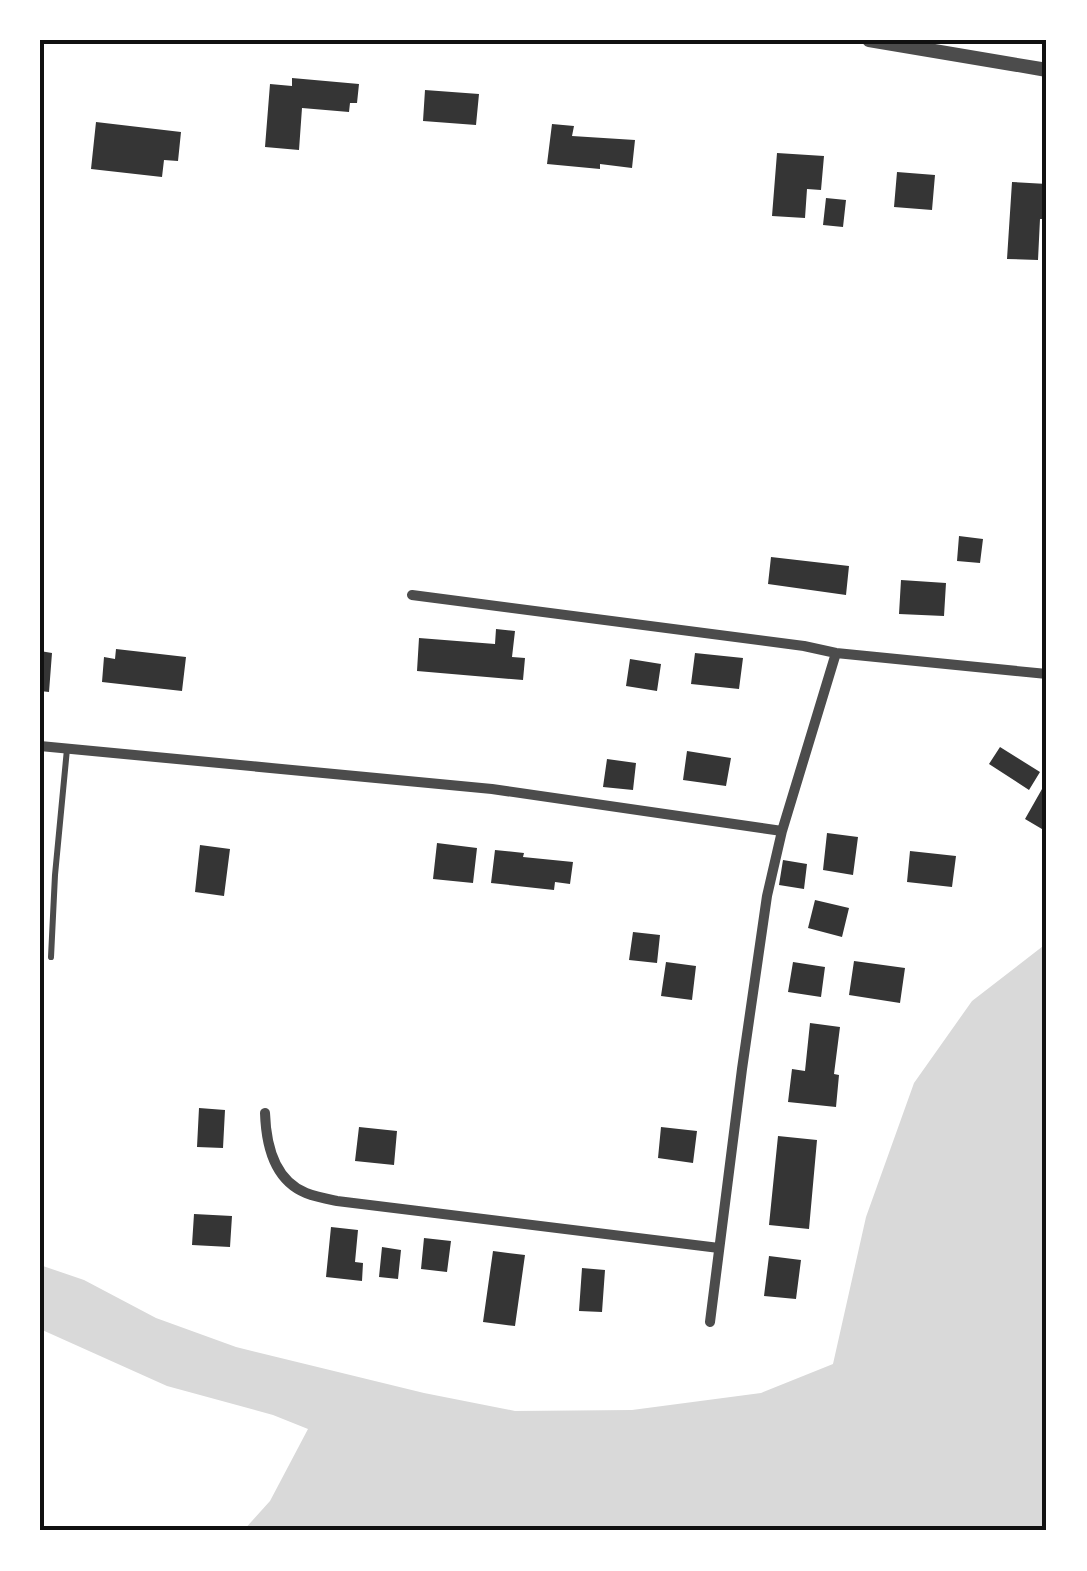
<svg xmlns="http://www.w3.org/2000/svg" width="1087" height="1571" viewBox="0 0 1087 1571" font-family="'Source Sans 3',sans-serif">
<style>
.water{fill:#d9d9d9}
.building{fill:#353535}
.lines{fill:none;stroke-linecap:round;stroke-linejoin:round}
.service{stroke:#4c4c4c;stroke-width:6}
.minor{stroke:#4c4c4c;stroke-width:10}
.tertiary{stroke:#4c4c4c;stroke-width:14}
.neatline{fill:none;stroke:#111;stroke-width:4}
</style>
<rect width="100%" height="100%" fill="#fff"/>
<path class="water" d="M1047,943V1531H243L270,1501L308,1429L273,1415L167,1386L40,1329V1265L84,1280L156,1318L236,1347L424,1393L515,1411L632,1410L761,1393L833,1364L866,1217L914,1083L972,1001Z"/>
<path class="building" d="M292,78L359,84L357,103H350L349,112L302,108L299,150L265,147L270,84L292,86Z
M425,90L479,94L476,125L423,121Z
M96,122L181,132L178,161L164,160L162,177L91,169Z
M552,124L574,126L572,136L635,140L632,168L600,164V169L547,164Z
M777,153L824,156L821,190L807,189L805,218L772,216Z
M897,172L935,175L932,210L894,207Z
M1012,182L1047,184V219H1040L1038,260L1007,259Z
M826,198L846,200L843,227L823,225Z
M959,536L983,539L980,563L957,561Z
M771,557L849,566L846,595L768,584Z
M901,580L946,583L944,616L899,614Z
M496,629L515,631L512,657L525,658L523,680L417,671L419,638L495,644Z
M116,649L186,657L182,691L102,682L104,657L115,659Z
M40,651L52,653L49,692L40,691Z
M695,653L743,658L739,689L691,684Z
M630,659L661,664L657,691L626,686Z
M1000,747L1040,772L1029,790L989,764Z
M687,751L731,758L726,786L683,780Z
M607,759L636,763L633,790L603,787Z
M1042,789L1047,792V832L1025,819Z
M827,833L858,837L853,875L823,870Z
M437,843L477,848L473,883L433,879Z
M200,845L230,849L224,896L195,892Z
M495,850L524,853L523,857L573,862L570,884L555,882L554,890L491,883Z
M910,851L956,856L952,887L907,882Z
M783,860L807,864L804,889L779,885Z
M815,900L849,908L842,937L808,928Z
M633,932L660,935L657,963L629,960Z
M854,961L905,968L900,1003L849,995Z
M666,962L696,966L692,1000L661,996Z
M793,962L825,967L821,997L788,992Z
M810,1023L840,1027L834,1074L839,1075L836,1107L788,1102L792,1069L805,1071Z
M199,1108L225,1110L223,1148L197,1147Z
M359,1127L397,1131L394,1165L355,1161Z
M661,1127L697,1131L693,1163L658,1158Z
M778,1136L817,1140L809,1229L769,1225Z
M194,1214L232,1216L230,1247L192,1245Z
M331,1227L358,1230L355,1262L363,1263L362,1281L326,1277Z
M424,1238L451,1241L447,1272L421,1269Z
M382,1247L401,1250L398,1279L379,1277Z
M493,1251L525,1255L515,1326L483,1322Z
M769,1256L801,1260L796,1299L764,1296Z
M582,1268L605,1270L602,1312L579,1311Z"/>
<g class="lines">
<path class="service" d="M51,957L55,875L67,749"/>
<path class="minor" d="M412,595L804,646L836,653L1047,674
M40,746L492,789L782,831
M265,1113C266,1144 274,1180 306,1193C316,1197 327,1199 337,1201L719,1248
M710,1322L742,1069L767,896L782,831L836,653"/>
<path class="tertiary" d="M869,40L1047,70"/>
</g>
<rect width="1087" height="1571" fill="none" stroke="#ffffff" stroke-width="85"/>
<rect x="42" y="42" width="1002" height="1486" class="neatline"/>
</svg>
